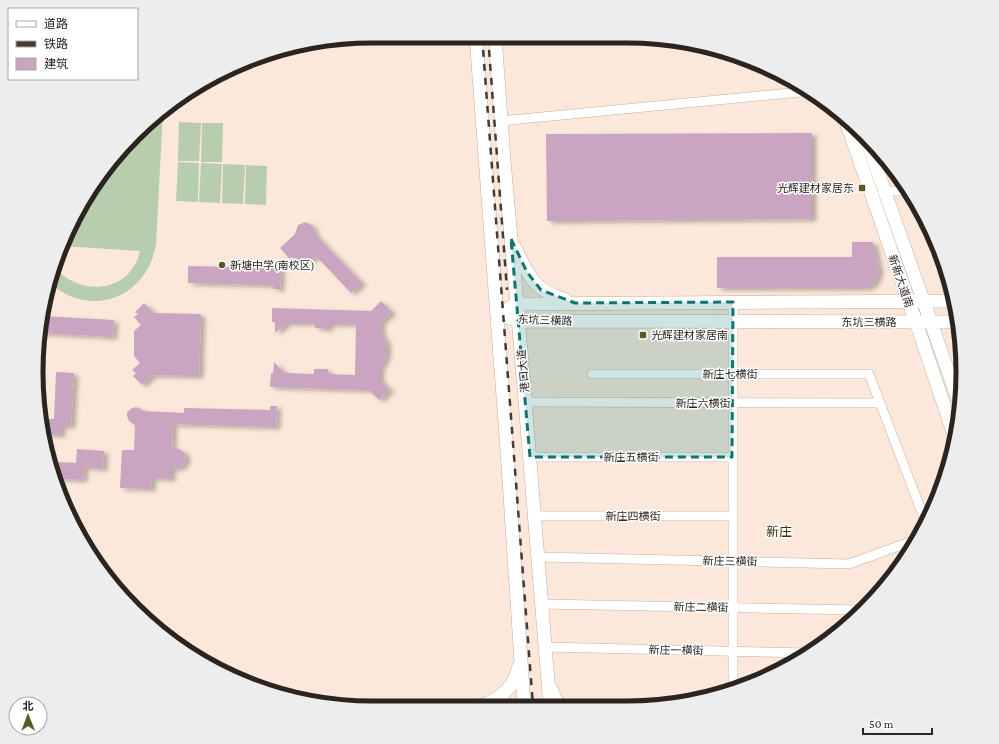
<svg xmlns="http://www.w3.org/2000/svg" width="999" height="744" viewBox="0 0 999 744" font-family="'Crimson Pro','Noto Sans SC',serif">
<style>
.pitch{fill:#b8cdad}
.building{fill:#c9a5c1;filter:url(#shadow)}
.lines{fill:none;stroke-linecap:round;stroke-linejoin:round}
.street-casing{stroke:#c2b0a2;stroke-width:10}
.secondary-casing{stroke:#c2b0a2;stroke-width:14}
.street{stroke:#fff;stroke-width:9}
.secondary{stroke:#fff;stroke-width:13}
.rail{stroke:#433b35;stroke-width:2.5;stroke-dasharray:7 7;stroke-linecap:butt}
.marked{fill:#0f766e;fill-opacity:0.2;stroke:#0f766e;stroke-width:3;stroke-dasharray:8 5;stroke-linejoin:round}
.poi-dot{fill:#5a5a27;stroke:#fff;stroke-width:1.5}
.labels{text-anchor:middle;stroke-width:3;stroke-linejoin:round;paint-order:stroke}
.poi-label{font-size:11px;fill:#2b241f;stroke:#fff;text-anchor:start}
.street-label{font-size:11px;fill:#2b241f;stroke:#fff}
.quarter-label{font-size:13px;fill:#37360d;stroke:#fff}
.rim{fill:none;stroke:#2b241f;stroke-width:5}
</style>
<defs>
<filter id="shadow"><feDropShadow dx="4.5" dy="2.5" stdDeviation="2" flood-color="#0004"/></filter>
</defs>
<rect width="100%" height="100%" fill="#fbe8da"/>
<path class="pitch" d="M163,112L156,244C148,297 91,320 50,283L55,268C82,298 131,292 140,251L63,246L71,223L134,135L149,124L142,244L149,123Z
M179,122L201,123L199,161H178Z
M202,123H223L222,162H201Z
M178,162L199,163L198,202L176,201Z
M201,163L222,164L220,203L199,202Z
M223,164L245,165L243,204L222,203Z
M246,165L267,166L266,205L245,204Z"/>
<path class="building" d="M812,133V219L547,221L546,134Z
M306,222L313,226L315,234L362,283L351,293L317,257L309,260H300L292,257L290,259L280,248L295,234L298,225Z
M852,242H873L879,271L877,278L873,284L867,288H717V257H852Z
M188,266L281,268L280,289H273V285L188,283Z
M381,301L392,312L381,322V332L386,341L387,351L385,360L380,368V379L390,390L379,400L369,390L270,387L271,373H273L274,362L285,373L314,374V369H328V374L355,375L356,324H329V329L315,328V323H287L275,333V322H272V308L371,311Z
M144,303L154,313L201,314L199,376L152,375L142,385L133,376L136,373L132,370L140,363L134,356V331L141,325L134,317L138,314L135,312Z
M42,316L114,320L113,337L41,333Z
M56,372L74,373L71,426H61V435L45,434L42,419H54Z
M270,406H277L276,427L173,424L172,447L179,449L185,453L186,460L184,464L179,468L171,469V479L152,478L151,489L120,488L122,450H134L135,425L129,421L127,416V413L130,409L136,407L141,409L143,411L184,413V408L270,410Z
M77,449L104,451L103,469L84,467L83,480L53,478L52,470H54V462L76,463Z"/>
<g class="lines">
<defs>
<path id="street" d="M501,121L811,91
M885,191H908
M733,302V688
M592,374H869L926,523
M525,402L880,403
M530,457H732
M534,516H732
M538,557L849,564L918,539
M541,604L862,610
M545,647L807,653"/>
<path id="secondary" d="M476,36L507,450L524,706
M495,36L504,161L517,304L550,706
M847,124L916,322L955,438
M868,144L960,405
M515,248C529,276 533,290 566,300
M509,308L517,304L954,301
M497,314L519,321L958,322
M551,688L555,699L562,706
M480,706C500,700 514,687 519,666"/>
</defs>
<use href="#street" class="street-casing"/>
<use href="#secondary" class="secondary-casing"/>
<use href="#street" class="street"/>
<use href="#secondary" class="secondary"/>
<path class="rail" d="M482,36L533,706
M488,36L507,290"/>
</g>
<path class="marked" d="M511,239L527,272L541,290L575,303L733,302L732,457H530Z"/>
<g class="poi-dot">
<rect x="858" y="184" width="8" height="8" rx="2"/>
<circle cx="222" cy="265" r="4"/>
<rect x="639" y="331" width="8" height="8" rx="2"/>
</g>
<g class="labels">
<g class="poi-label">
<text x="854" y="192" text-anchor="end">光辉建材家居东</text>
<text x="230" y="269">新塘中学(南校区)</text>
<text x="651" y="339">光辉建材家居南</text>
</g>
<g class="street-label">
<text transform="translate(901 281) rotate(71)" y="4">新新大道南</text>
<text transform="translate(545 320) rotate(2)" y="4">东坑三横路</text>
<text x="869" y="326">东坑三横路</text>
<text transform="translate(523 371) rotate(-95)" y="4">港口大道</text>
<text x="730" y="378">新庄七横街</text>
<text x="703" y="407">新庄六横街</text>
<text x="631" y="461">新庄五横街</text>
<text x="633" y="520">新庄四横街</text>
<text transform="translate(730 561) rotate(1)" y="4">新庄三横街</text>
<text transform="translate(701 607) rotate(1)" y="4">新庄二横街</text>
<text transform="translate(676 650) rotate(1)" y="4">新庄一横街</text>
</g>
<g class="quarter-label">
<text x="779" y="536">新庄</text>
</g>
</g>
<path d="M0 0H999V744H0ZM372 43H627A329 329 0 0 1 956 372V372A329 329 0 0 1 627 701H372A329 329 0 0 1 43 372V372A329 329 0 0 1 372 43Z" fill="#eeeded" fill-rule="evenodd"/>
<path class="rim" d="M372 43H627A329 329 0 0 1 956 372V372A329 329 0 0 1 627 701H372A329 329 0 0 1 43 372V372A329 329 0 0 1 372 43Z"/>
<rect x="8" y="8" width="130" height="72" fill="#ffffff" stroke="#aaa7a5"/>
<rect x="16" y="21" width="20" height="6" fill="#ffffff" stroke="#aaa7a5"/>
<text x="44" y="28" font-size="12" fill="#2b241f">道路</text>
<rect x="16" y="41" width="20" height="6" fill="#433b35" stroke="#aaa7a5"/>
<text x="44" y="48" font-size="12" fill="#2b241f">铁路</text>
<rect x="16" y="58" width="20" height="12" fill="#c9a5c1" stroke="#aaa7a5"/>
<text x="44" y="68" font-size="12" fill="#2b241f">建筑</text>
<g transform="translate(28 716) rotate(359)"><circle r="19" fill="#ffffff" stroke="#aaa7a5"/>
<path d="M0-3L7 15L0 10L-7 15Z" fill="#5a5a27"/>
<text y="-6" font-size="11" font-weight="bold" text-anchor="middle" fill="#2b241f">北</text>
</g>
<path d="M863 728v6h69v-6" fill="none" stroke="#2b241f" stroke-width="2"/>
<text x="869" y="728" font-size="12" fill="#2b241f" stroke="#ffffff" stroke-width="3" paint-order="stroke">50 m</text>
</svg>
